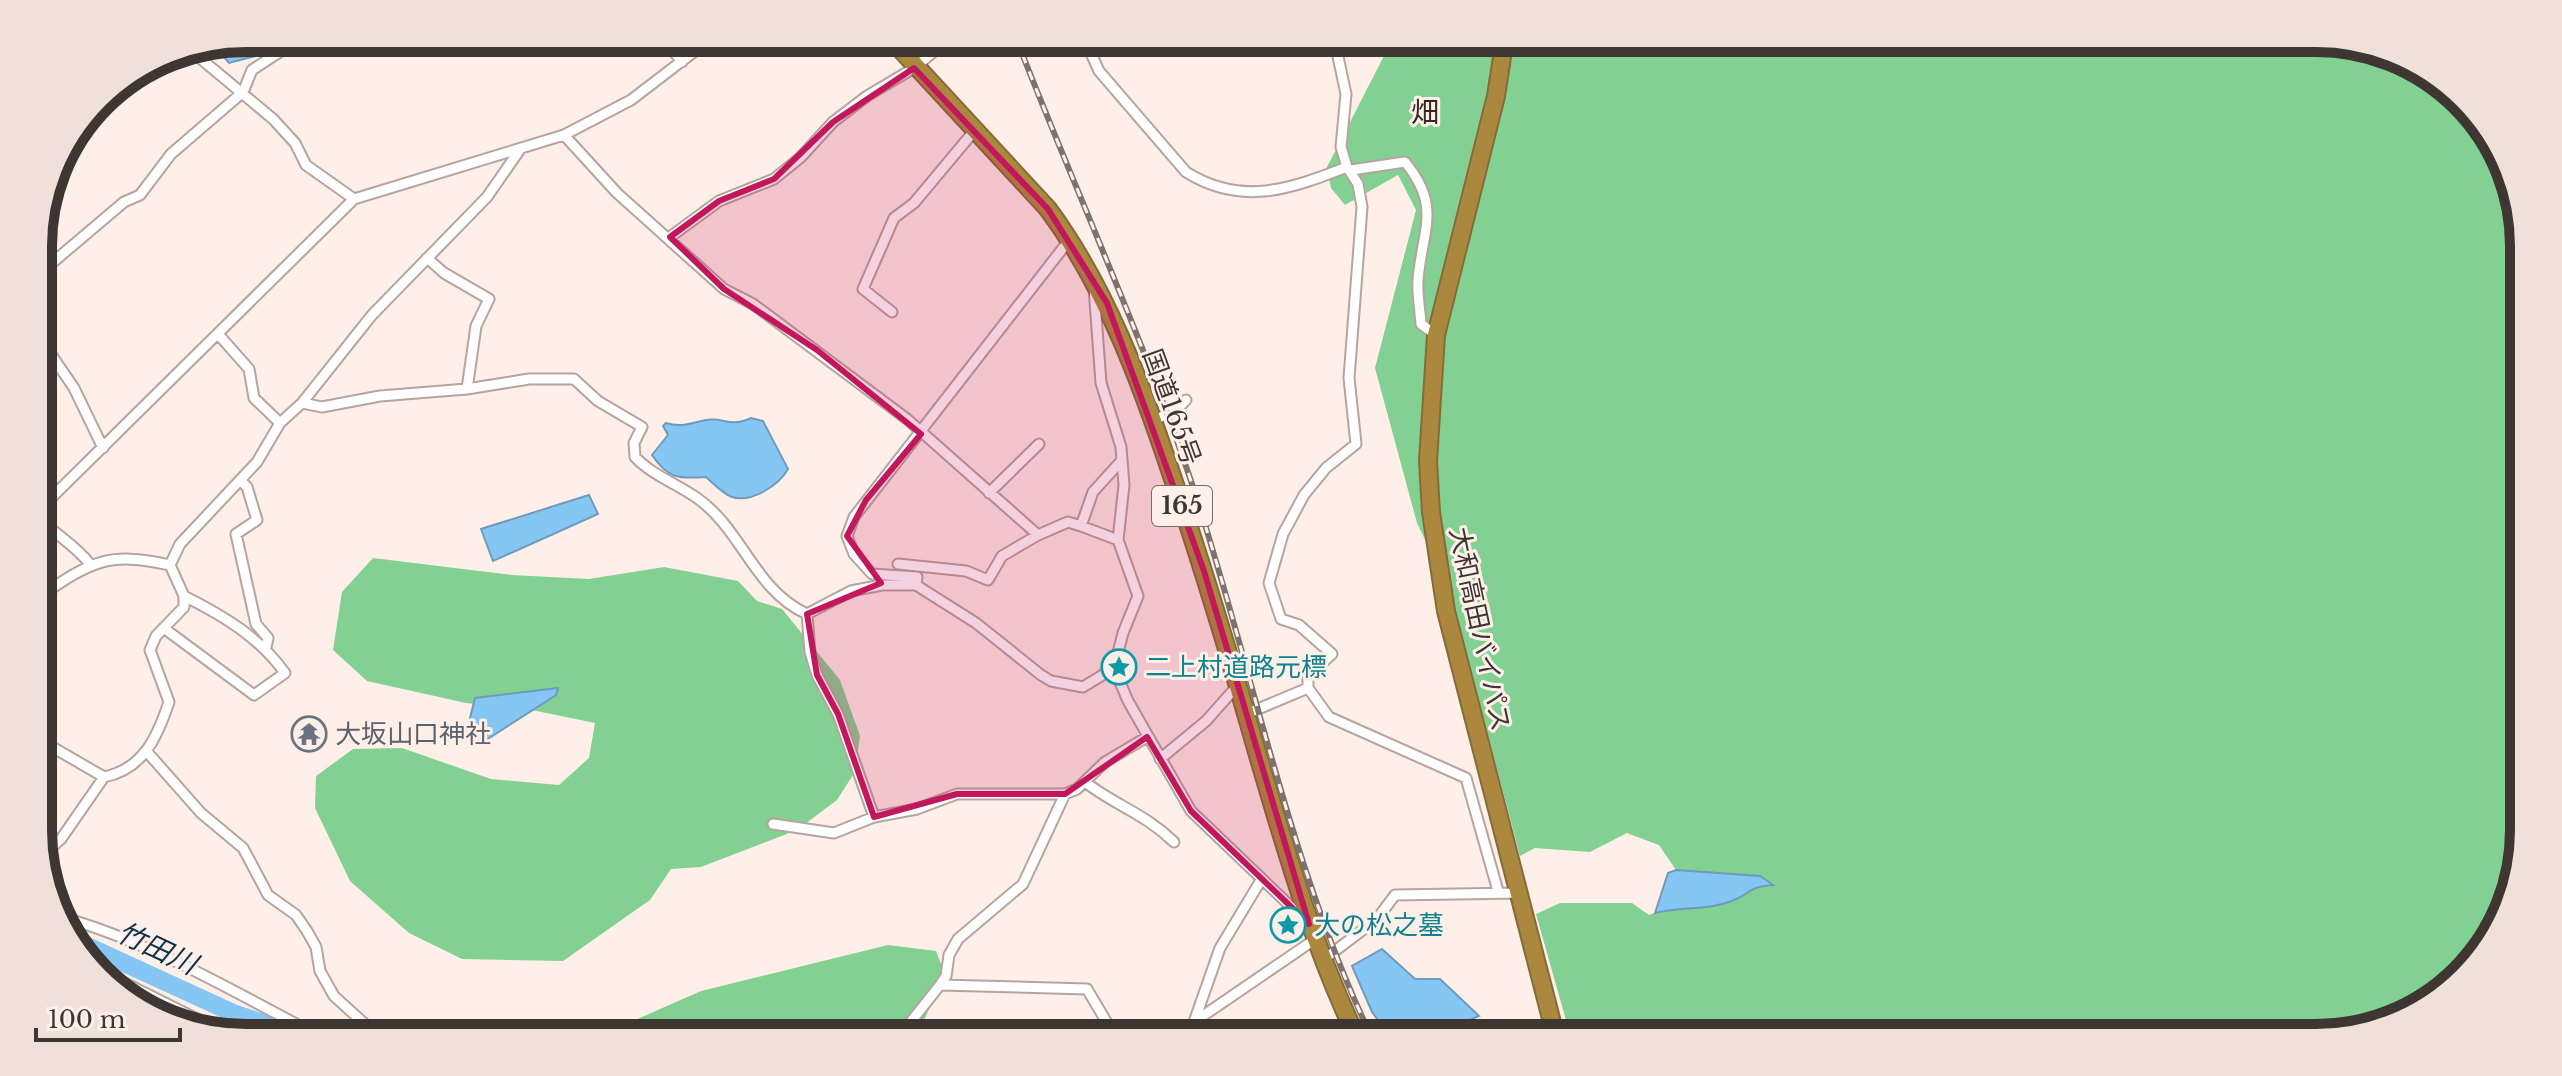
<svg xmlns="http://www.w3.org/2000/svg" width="2562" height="1076" viewBox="0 0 2562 1076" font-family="'Libre Baskerville','Noto Sans JP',serif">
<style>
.forest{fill:#83d192}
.water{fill:#85c6f5;stroke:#6f9bbb;stroke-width:2}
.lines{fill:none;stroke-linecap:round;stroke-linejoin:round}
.river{stroke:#85c6f5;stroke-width:18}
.street-casing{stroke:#b6a49e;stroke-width:13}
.highway-casing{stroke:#856b3a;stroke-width:20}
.street{stroke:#fff;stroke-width:9}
.highway{stroke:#ac883e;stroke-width:16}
.rail-casing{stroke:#7c736f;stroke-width:6}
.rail{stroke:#feefe9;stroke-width:3;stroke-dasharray:9;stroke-linecap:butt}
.marked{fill:#c2185b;fill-opacity:0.2;stroke:#c2185b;stroke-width:6;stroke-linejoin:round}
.labels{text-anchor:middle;stroke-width:6;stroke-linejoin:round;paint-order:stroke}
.shield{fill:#feefe9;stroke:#776e6a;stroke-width:2}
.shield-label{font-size:24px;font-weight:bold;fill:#3d3633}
.street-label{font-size:26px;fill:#3d3633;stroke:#feefe9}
.culture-label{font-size:26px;fill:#0d838f;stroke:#feefe9;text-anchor:start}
.worship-label{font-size:26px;fill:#5b616d;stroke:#feefe9;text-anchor:start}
.neighbourhood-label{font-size:28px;fill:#342621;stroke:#feefe9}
.water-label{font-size:28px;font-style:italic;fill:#0d3249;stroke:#feefe9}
.rim{fill:none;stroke:#3d3633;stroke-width:10}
</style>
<rect width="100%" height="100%" fill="#feefe9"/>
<path class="forest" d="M1382,38H2316L2395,54L2481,119L2522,219L2524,830L2508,909L2432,1003L2329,1038H1571L1536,914L1560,903H1632L1649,915C1676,905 1704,911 1731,901C1750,894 1746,887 1771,885L1760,876L1676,870L1659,845L1627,833L1590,852L1535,848L1520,856L1450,591L1417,523L1375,368L1416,210L1398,175L1345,205L1331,188L1327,167L1388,48Z
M373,558L512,575L589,579L664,567L738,581L757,601L782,609L840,680L860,736L855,772L837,800L797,830L701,867L671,869L650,900L563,961L462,959L409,933L350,881L315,808L316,776L353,749L402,748L491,779L559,785L589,758L595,723L527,709L466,703L367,681L333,650L342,592Z
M888,945L936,951L945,974L916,1038H608L617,1028L701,991Z"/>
<path class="water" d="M246,38H293L263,54L229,63L213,45Z
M751,418L763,421L788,469C779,485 752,503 732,497C723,494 713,483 706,477C679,479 668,479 652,455L668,435L663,426L666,423C682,428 690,423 706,420C724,417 730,428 751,418Z
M589,495L598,514L493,561L481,529Z
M558,688L556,695L483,742L467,730L475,698Z
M1676,870L1760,876L1773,885C1747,887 1752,893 1732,901C1706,911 1680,906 1655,913L1668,873Z
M1382,949L1415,979H1440L1479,1016L1428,1038H1391L1372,1012L1352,966Z"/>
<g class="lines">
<path class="river" d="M74,940L233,1013L308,1038"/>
<defs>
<path id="street" d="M663,38L682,62
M1084,38L1099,71L1186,172C1242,207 1290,189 1347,167
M1334,38L1346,94L1341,147L1347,167L1358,184L1362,207L1349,378L1356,444L1326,468L1304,495L1283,534L1269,583L1281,619L1299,625L1332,654L1308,676V688L1329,717L1466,778L1498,891
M189,49L273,119L295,143L306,165L354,199
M564,135L617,193L724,289L753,304L907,419L1038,535L1068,522L1081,526L1093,492L1122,460
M1351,170L1405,162C1442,207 1422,230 1418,280C1417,294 1420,309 1421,324L1436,335
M670,237L719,201L774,179L801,157L833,122L867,96L914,68L950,38
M39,274L124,202L140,195L171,154L243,92L252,70L301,38
M1094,288L1101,383L1121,447L1124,485L1118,540L1138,596L1123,633L1114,668L1128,701L1191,811L1308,923
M892,312L863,289L894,218L914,203L975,130
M39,337L74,388L103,448
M467,389L529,379H574L598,401L642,427L634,443L635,457C652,475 677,484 697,498C742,529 754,590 807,614L851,591L882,585H916L976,623L1041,675L1051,681L1083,687L1114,668
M302,403L322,407L380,396L467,389L476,326L489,299L444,273L427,258
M1153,421L1177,409L1186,400
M280,423L302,403L372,315L487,197L519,151
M240,480L247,487L257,520L236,534L256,624L268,638L266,647
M989,493L1039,444
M39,510L354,199L564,135L631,100L712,38
M39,518C56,535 75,545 90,564
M1081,526L1118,540
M898,564L966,571L988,580L1002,556L1038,535
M170,565L180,544L257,462L280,423L254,398L249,369L218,334
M916,585L917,577L872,574L854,554L847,536L854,517L1070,239
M39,597C91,562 106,551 170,565L184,596V607L156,636L150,650L169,702C157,738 143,769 104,777L40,740
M807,614L810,652L817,675L838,714L874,817
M165,629L254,695L285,673C259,637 224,616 184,596
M1246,714L1308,688
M148,753L201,813L243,848L268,895L296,915L307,931L316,947L320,971L334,996L367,1026L371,1033
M1160,759L1206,721L1238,685
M1085,782C1116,806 1144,813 1174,842
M773,824L834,833L874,817L917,809L957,794H1065L1077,789L1105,762L1147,737
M40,858L61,839L104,777
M1261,880L1220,948L1194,1022L1314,940
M65,918C146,941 226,987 300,1026L322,1031L420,1038
M1323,960L1377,919L1395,895L1518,893
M95,968L227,1034
M940,985L946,976L949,955L958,939L1023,884L1065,794
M898,1038L940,985L1087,989L1116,1038
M1186,1038L1194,1022"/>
<path id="highway" d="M890,38L1048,209C1107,289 1141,383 1172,476C1204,570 1232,664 1259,759C1287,854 1314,948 1357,1038
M1505,38L1496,96L1436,335L1428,461L1431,512L1446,611L1556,1038"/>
</defs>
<use href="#street" class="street-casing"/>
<use href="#highway" class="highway-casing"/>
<use href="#street" class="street"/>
<use href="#highway" class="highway"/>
<defs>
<path id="rail" d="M1016,38C1075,190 1144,339 1195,493C1254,674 1289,865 1372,1038"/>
</defs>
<use href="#rail" class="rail-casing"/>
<use href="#rail" class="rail"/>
</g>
<path class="marked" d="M914,68L1048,209L1107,303L1204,571L1309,924L1191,811L1147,737L1065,794H957L874,817L838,714L817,675L807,614L881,583L847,536L866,500L921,434L817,350L724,289L670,237L719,201L774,179L833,122Z"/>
<defs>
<symbol id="sight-ring" viewBox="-11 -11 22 22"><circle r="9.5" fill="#feefe9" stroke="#0f9aa8" stroke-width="1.5"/><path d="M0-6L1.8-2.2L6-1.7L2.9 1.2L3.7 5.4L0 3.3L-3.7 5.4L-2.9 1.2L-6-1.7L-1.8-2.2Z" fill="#0f9aa8"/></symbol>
<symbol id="temple-ring" viewBox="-11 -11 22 22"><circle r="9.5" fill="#feefe9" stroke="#6b7280" stroke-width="1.5"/><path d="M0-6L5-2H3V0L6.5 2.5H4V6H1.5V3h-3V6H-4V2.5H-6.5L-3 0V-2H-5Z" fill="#6b7280"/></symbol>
</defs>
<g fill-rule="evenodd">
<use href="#sight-ring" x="1099" y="647" width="40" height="40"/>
<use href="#temple-ring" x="289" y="714" width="40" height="40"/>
<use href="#sight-ring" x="1268" y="905" width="40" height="40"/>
</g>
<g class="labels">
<rect class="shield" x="1152" y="486" width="60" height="40" rx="6"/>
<g class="shield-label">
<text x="1182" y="514">165</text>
</g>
<g class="street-label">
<text transform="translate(1172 407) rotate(70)" y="9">国道165号</text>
<text transform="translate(1480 629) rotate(78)" y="9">大和高田バイパス</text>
</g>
<g class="culture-label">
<text x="1145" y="676">二上村道路元標</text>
<text x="1314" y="934">大の松之墓</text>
</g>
<g class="worship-label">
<text x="335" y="743">大坂山口神社</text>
</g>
<g class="neighbourhood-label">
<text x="1425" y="122">畑</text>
</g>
<g class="water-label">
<text transform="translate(157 948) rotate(25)" y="10">竹田川</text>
</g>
</g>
<path d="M0 0H2562V1076H0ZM246 52H2316A194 194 0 0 1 2510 246V830A194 194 0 0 1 2316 1024H246A194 194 0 0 1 52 830V246A194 194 0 0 1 246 52Z" fill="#efe0da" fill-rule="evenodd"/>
<path class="rim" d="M246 52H2316A194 194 0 0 1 2510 246V830A194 194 0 0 1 2316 1024H246A194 194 0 0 1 52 830V246A194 194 0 0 1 246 52Z"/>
<path d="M36 1028v12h144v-12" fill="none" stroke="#3d3633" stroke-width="4"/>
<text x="48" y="1028" font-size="24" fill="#3d3633" stroke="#feefe9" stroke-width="6" paint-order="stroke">100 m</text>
</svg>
